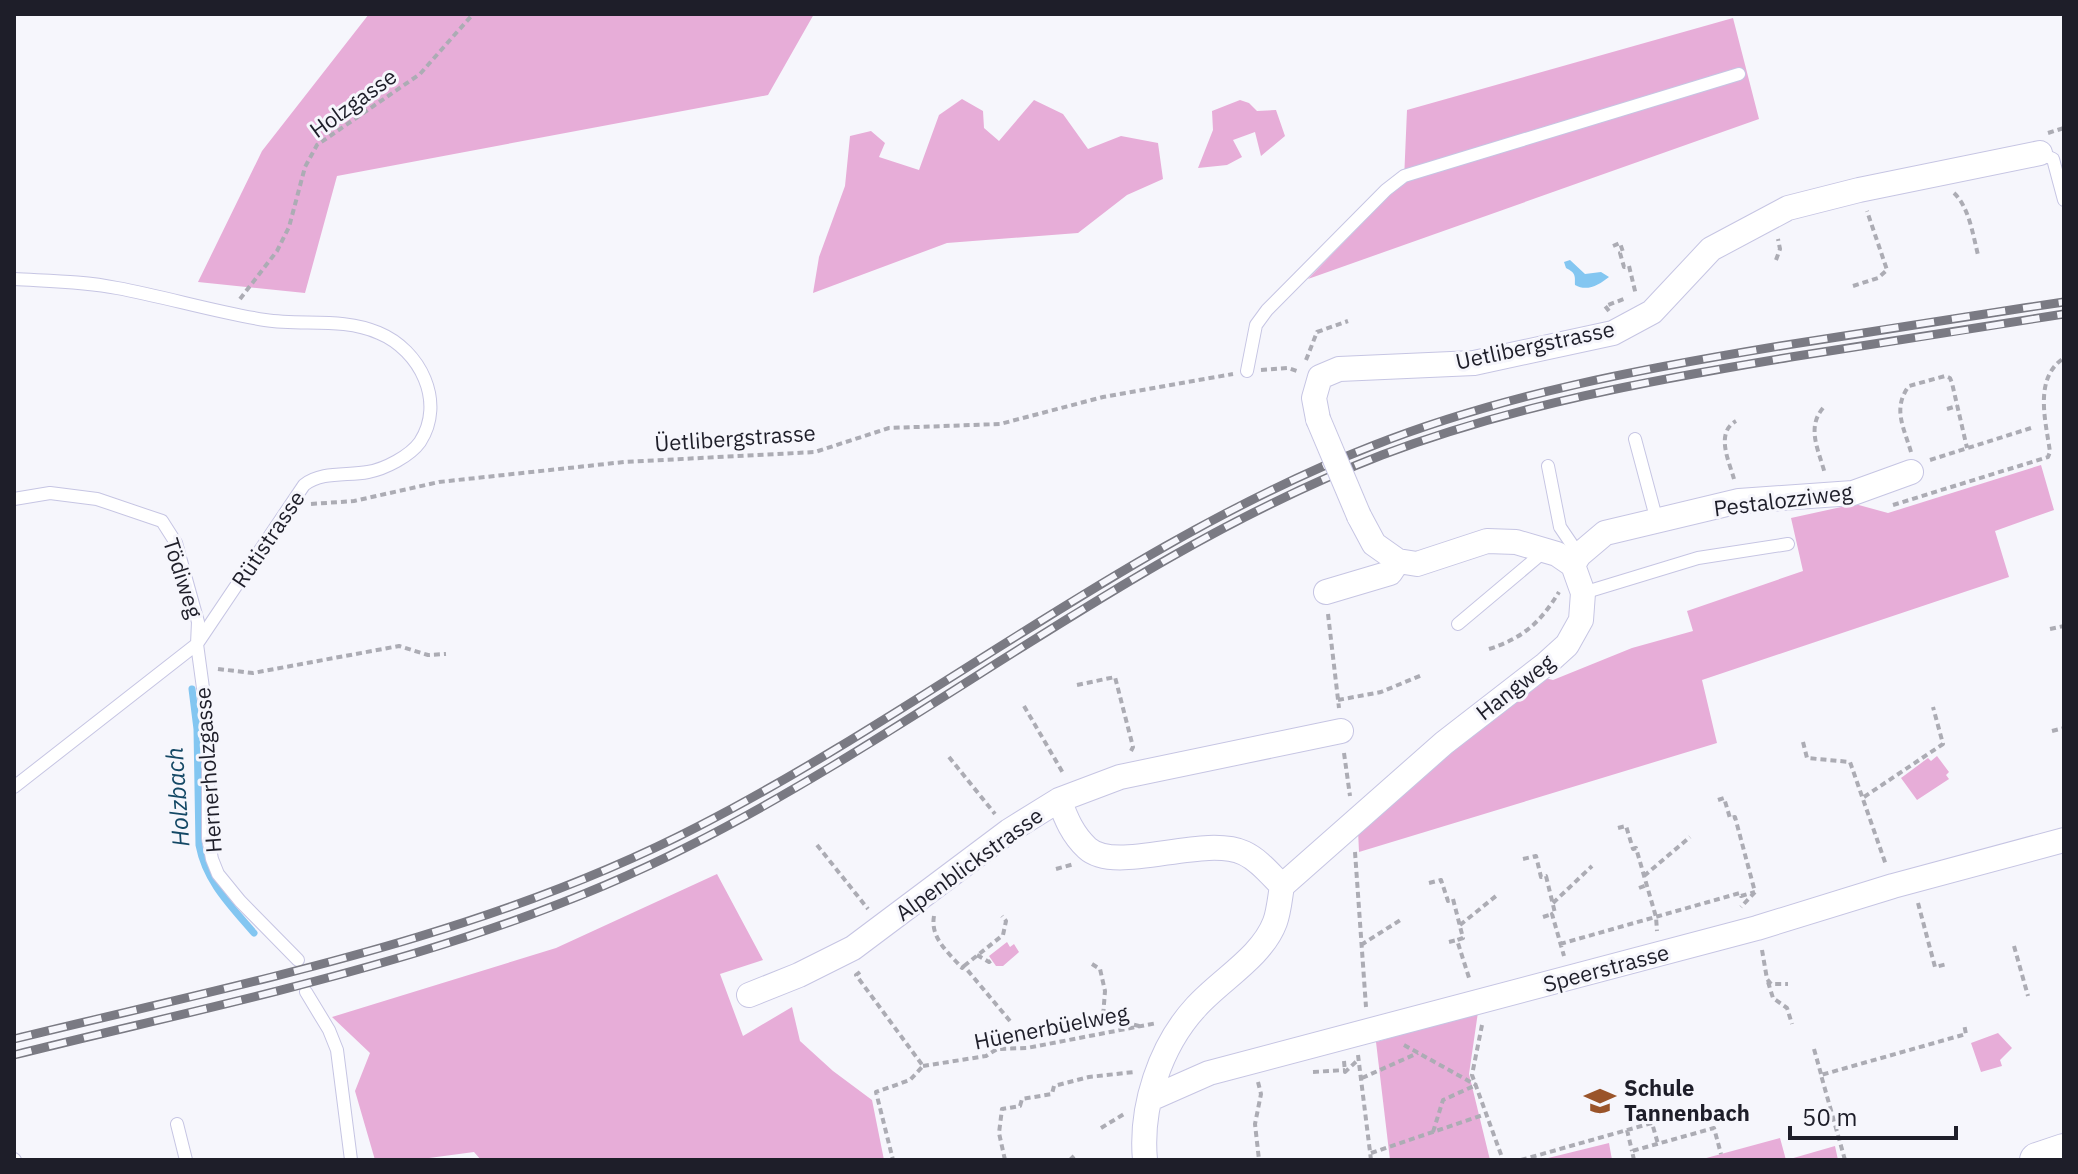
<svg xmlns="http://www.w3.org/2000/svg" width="2078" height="1174" viewBox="0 0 2078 1174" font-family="'IBM Plex Sans',sans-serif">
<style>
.green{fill:#e7add8}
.water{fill:#83c6f1}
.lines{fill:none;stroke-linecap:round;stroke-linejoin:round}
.stream{stroke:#83c6f1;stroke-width:7}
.service-casing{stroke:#c6c5e3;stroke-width:14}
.minor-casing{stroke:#c6c5e3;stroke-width:26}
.secondary-casing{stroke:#c6c5e3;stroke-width:36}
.path{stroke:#acacb4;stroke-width:4;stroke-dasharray:6 4;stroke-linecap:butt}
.service{stroke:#fff;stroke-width:12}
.minor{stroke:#fff;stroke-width:24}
.secondary{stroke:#fff;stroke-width:34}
.rail-casing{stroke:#7a7a83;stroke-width:9}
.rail{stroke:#f6f6fc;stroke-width:6;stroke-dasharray:18;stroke-linecap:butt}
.minor-bridge-casing{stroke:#c6c5e3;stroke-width:26;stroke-linecap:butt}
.minor-bridge{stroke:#fff;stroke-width:24}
.labels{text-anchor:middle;stroke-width:6;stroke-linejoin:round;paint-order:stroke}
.street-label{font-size:22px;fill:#1e1e29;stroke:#f6f6fc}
.poi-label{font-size:22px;font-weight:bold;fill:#1e1e29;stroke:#f6f6fc;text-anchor:start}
.water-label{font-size:24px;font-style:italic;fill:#144865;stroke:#f6f6fc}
</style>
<rect width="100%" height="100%" fill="#f6f6fc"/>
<path class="green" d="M369,14H814L768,95L337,176L305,293L198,282L262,151Z
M1733,18L1759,119L1308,279L1404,180L1407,110Z
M962,99L983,111L984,128L999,141L1034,100L1063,114L1088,149L1121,136L1158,143L1163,179L1127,195L1078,233L947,243L813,293L819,257L845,186L850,136L871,131L885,143L879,157L919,170L939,115Z
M1240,100L1249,103L1257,111L1276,110L1285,136L1261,156L1255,132L1233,140L1242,157L1227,165L1198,168L1213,130L1212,111Z
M2041,465L2054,510L1995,531L2009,577L1702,680L1717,743L1359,852L1358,830L1442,755L1545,678L1553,680L1632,648L1693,631L1687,611L1803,571L1791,518L1855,504L1888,513Z
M1937,756L1949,772L1946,775L1949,779L1917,800L1901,778L1928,758L1931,761Z
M717,874L763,960L720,974L743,1036L792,1007L800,1041L833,1071L872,1100L884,1160H481L474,1152L414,1160H375L355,1091L370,1053L332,1017L556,948Z
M1007,942L1010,947L1014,944L1019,952L1003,966H996L989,956Z
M1478,1012L1469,1074L1490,1160H1390L1376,1042Z
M1998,1033L2012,1048L2000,1060L2002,1066L1981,1072L1971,1043Z
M1780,1138L1786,1160H1699Z
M1609,1143L1612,1160H1540Z
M1835,1146L1838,1160H1790V1159Z"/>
<path class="water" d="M1570,260L1585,274L1601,272L1609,277C1599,285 1587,292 1575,285C1575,276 1576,273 1566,268L1564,262Z"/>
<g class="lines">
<path class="stream" d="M192,689L197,729L199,845C206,882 231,906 254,933"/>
<defs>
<path id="service" d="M2040,153L2053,159L2064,200
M14,279C48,281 83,281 117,288C166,297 215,312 265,320C302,326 343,317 379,333C420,350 446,402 420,442C410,456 385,469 368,472C347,476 322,471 304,485L197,644L14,787
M1247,371L1256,325L1267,310L1386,190L1404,176L1739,74
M1635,439L1657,521
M1548,466L1560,527L1579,555
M14,499L50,493L97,499L162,521L176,543L198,622L197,644L208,725V838L212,859L218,874L240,901L298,960
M1583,593L1698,558L1788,544
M1458,624L1546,550
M306,992L329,1030L337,1050L351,1160
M177,1124L186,1160
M14,1159L15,1160"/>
<path id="minor" d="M1318,419L1314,398L1320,377L1339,369L1474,363L1613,333L1652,312L1711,249L1788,208L1859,190L2040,153
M1573,565L1579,555L1605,533L1739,501L1853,493L1911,472
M1326,592L1390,573L1398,561
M1059,800C1066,818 1072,834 1087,848C1116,875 1203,834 1244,853C1259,860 1270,874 1282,886
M1282,886L1444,743L1546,664L1567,645L1581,620L1583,593L1573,565L1557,554L1516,542L1487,541L1417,564L1398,561L1374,544L1359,516
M749,995L799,975L853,948L1009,831L1059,800L1120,777L1341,731
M1150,1099L1209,1073L1757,928L1893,886L2064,840
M1145,1160C1140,1107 1160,1046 1196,1007C1220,980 1262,957 1275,922C1279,911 1280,897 1282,886"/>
<path id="secondary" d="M2037,1160L2064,1151"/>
</defs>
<use href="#service" class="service-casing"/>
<use href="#minor" class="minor-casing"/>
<use href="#secondary" class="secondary-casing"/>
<path class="path" d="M2048,133L2064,128
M1954,193C1969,207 1973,235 1978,255
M1613,246L1620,243L1623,252L1620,253L1624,267L1629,266L1636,295
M1776,260L1780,249L1778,239
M1853,286L1878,278L1887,270L1867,211
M240,299L277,251L289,227L305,167L317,145L420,74L473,14
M1609,311L1605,306L1624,299
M1306,360L1317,332L1348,321
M1261,370L1288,368L1300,372
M1823,408C1806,428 1819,451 1825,474
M1947,409L1957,406
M1911,452C1904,428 1892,408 1909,386L1945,376L1950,378L1952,383L1967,448
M1930,460L2031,428
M1734,479C1729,461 1715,433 1736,421
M311,504L354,501L439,482L624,462L815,452L889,428L1000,424L1103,397L1233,374
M1893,505L2048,457L2050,452C2046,422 2033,378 2064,358
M1328,614L1339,708
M2050,629L2064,626
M1489,649C1523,638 1540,623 1559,592
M218,669L253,673L399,646L428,655L446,654
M2062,672H2064
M1077,685L1115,677L1133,747L1131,751
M1338,700L1381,692L1422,675
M1024,706L1063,773
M2052,731L2064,728
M1803,742L1807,758L1850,762L1886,865
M1344,753L1350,796
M949,757L995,814
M1864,797L1943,744L1933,707
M1718,800L1724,798L1730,818L1735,817L1755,892L1741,907
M1618,828L1626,826L1633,849L1636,848L1656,917L1657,931
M817,845L868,909
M1355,852L1366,1007
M1523,859L1536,856L1541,877L1546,876L1555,913L1552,914L1564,956
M1056,869L1074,864
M1644,876L1690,837
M1429,883L1441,880L1448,901L1453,899L1463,938L1457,940L1470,981
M1639,888L1647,885
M1553,903L1592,866
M1918,903L1935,967L1947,964
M934,916C930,938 948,952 962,968L964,966L1010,1021
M1543,917L1552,914
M1460,925L1496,896
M1449,942L1457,940
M1560,944L1740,893L1741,896L1755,892
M1361,945L1402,919
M2014,946L2028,996
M1762,950L1767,979L1771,984H1788
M977,955L989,962L992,960
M1092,964L1100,969L1105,991L1103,1017L1139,1026
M964,966L1003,935L1006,921L1002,916
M860,972L856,975L923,1066L910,1080L876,1092L893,1160
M1768,982L1773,998L1787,1008L1792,1024
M1482,1025L1472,1075L1503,1160
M1404,1045L1476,1085
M1814,1049L1821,1074
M1358,1055L1371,1160
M1344,1061L1345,1072L1359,1059
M923,1066L986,1056L997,1049L1027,1048L1157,1023
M1313,1072L1345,1070
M1362,1078L1418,1053
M1258,1082L1261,1094L1255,1124L1259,1160
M1101,1128L1124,1114
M1627,1130L1632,1151
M1433,1132L1443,1100L1476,1085
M1371,1153L1486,1114
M1005,1160L999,1133L1002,1109L1020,1106L1022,1099L1052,1094L1054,1086L1089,1077L1134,1072
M1070,1160L1074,1156
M1521,1160L1652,1123L1658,1144
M1634,1160L1632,1151L1714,1128L1721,1154
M1845,1160L1821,1075L1966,1034L1964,1024"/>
<use href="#service" class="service"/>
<use href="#minor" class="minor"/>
<use href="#secondary" class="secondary"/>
<defs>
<path id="rail" d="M14,1039C246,982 485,937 699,826C928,708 1131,540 1372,446C1504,394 1641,369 1780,346C1874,331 1969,316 2064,302
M14,1055C242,998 478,954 689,846C926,726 1133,551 1382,455C1514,405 1652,380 1791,357C1882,343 1973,329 2064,314"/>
</defs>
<use href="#rail" class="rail-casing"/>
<use href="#rail" class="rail"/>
<defs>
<path id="minor-bridge" d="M1318,419L1359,516"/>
</defs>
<use href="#minor-bridge" class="minor-bridge-casing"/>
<use href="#minor-bridge" class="minor-bridge"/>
</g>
<defs>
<symbol id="school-bare" viewBox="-9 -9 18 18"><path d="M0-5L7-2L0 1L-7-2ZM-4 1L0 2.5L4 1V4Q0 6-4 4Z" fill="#9a542a" stroke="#f6f6fc" stroke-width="2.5" paint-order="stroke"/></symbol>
</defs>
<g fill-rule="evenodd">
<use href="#school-bare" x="1578" y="1079" width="44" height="44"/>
</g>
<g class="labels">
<g class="street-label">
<text transform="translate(353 103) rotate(-36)" y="8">Holzgasse</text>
<text transform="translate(1535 345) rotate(-12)" y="8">Uetlibergstrasse</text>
<text transform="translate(735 438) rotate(-4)" y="8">Üetlibergstrasse</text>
<text transform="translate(1783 500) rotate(-7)" y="8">Pestalozziweg</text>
<text transform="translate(268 539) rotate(-56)" y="8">Rütistrasse</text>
<text transform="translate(183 578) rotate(72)" y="8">Tödiweg</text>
<text transform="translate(1515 687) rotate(-38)" y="8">Hangweg</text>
<text transform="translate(208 770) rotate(-94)" y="8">Hernerholzgasse</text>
<text transform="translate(969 864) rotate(-36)" y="8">Alpenblickstrasse</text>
<text transform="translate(1606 968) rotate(-15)" y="8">Speerstrasse</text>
<text transform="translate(1051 1027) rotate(-11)" y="8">Hüenerbüelweg</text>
</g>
<g class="poi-label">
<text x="1624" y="1096">Schule<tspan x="1624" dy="25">Tannenbach</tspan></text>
</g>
<g class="water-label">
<text transform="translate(178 797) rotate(-94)" y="8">Holzbach</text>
</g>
</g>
<rect width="2078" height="1174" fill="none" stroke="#1e1e29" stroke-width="32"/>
<path d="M1790 1126v12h166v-12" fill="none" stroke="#1e1e29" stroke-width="4"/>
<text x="1802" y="1126" font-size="24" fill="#1e1e29" stroke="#f6f6fc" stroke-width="6" paint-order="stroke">50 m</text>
</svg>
